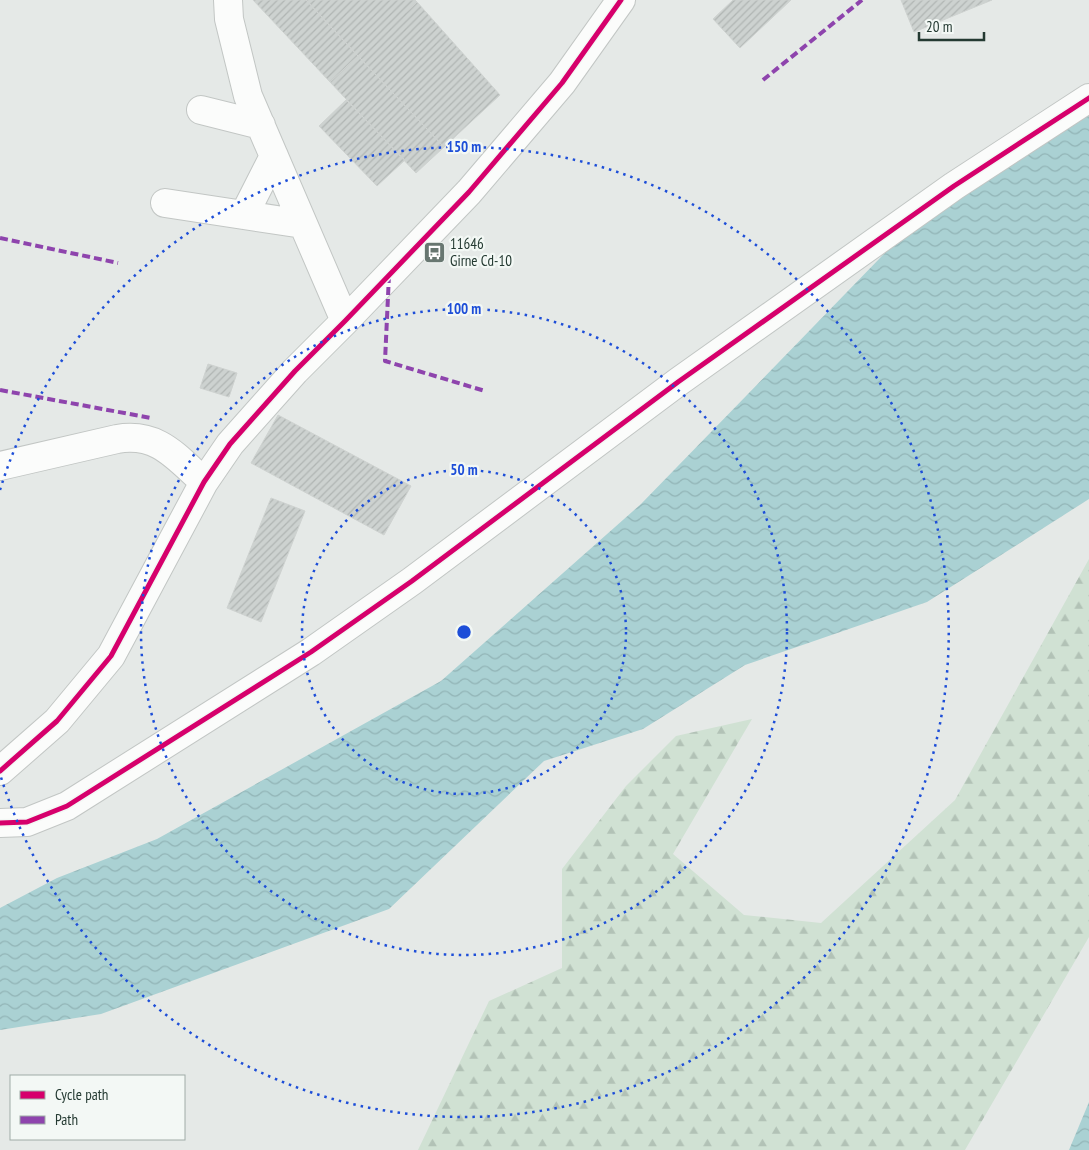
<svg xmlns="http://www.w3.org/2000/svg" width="1089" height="1150" viewBox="0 0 1089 1150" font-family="'PT Sans Narrow',sans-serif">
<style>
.forest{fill:url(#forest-firs)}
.water{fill:url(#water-waves)}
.building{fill:url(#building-hatch);stroke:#ced2d0}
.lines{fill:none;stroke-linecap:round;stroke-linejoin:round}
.minor-casing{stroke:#c2c6c4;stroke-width:30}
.minor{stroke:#fbfcfb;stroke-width:28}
.quiet{stroke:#8e44ad;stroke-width:4;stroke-dasharray:8 4;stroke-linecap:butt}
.cycleway-casing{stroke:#f3f8f5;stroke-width:8}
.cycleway{stroke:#d6006c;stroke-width:5}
.ring{fill:none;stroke:#1d4ed8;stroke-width:2.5;stroke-dasharray:2.5 5}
.labels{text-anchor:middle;stroke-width:4.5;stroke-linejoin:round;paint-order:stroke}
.poi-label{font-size:15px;fill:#243a32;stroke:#f3f8f5;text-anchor:start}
.centre{fill:#1d4ed8;stroke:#f3f8f5;stroke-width:2.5}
.ring-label{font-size:15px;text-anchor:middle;font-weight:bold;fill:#1d4ed8;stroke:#f3f8f5;stroke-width:4.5;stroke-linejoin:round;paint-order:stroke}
</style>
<defs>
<pattern id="forest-firs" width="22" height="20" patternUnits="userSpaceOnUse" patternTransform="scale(1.25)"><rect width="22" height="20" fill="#d0e1d3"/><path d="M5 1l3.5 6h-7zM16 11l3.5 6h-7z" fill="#b2c2b6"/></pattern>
<pattern id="water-waves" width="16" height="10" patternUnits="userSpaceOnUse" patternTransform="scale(1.25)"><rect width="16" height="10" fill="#aad1d3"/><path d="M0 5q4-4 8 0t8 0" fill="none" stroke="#92b4b6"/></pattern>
<pattern id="building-hatch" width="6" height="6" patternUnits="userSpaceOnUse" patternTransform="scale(1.25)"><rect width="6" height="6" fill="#cdd2d0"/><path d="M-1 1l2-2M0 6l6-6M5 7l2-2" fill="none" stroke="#b0b5b3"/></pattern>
</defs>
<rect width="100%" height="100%" fill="#e5e9e7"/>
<path class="forest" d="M1089,559V937L965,1150H418L489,1001L562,968V869L626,786L676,736L752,719L673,854L744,915L821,923L955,800Z"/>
<path class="water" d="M1089,113V499L927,602L745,665L643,729L544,761L389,909L101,1014L0,1030V908L57,878L157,839L441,681L641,504L948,188Z
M1089,1102V1150H1069Z"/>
<path class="building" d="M253,0H306L358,56L330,82Z
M306,0H415L417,2L358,56Z
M733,0H791L740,48L713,19Z
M901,0H992L914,32Z
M417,2L500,95L444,147L358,56Z
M358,56L444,147L416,173L330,82Z
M346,100L405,160L377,186L319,126Z
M208,364L237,373L229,397L200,388Z
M278,415L411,486L384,535L251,463Z
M271,498L305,511L261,622L227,608Z"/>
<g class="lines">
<defs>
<path id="minor" d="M228,0L229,19L248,96L345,321
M201,110L261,125
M165,203L303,224
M244,215L274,156
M0,466L117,439C158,432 176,457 204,482
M0,771L57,721L111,656L204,482L230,444L295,371L345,321L469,192L562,83L621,0
M0,823L27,822L67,806L311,652L412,581L678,382L954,186L1089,98"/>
</defs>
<use href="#minor" class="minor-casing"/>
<use href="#minor" class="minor"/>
<path class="quiet" d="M763,80L862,0
M0,238L118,263
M389,275L385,361L485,391
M0,390L151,418"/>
<defs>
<path id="cycleway" d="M0,771L57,721L111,656L204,482L230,444L295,371L345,321L469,192L562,83L621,0
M0,823L27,822L67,806L311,652L412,581L678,382L954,186L1089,98"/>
</defs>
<use href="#cycleway" class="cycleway-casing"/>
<use href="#cycleway" class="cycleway"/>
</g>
<g class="ring">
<circle cx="464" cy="632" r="162"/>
<circle cx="464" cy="632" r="323"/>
<path d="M0 490A485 485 0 1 1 0 774"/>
</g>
<defs>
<symbol id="bus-square" viewBox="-11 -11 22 22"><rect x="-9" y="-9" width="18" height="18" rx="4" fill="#687771" stroke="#f3f8f5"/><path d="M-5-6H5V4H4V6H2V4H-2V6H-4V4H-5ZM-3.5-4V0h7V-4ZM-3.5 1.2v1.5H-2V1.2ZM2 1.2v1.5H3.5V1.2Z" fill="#fff"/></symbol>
</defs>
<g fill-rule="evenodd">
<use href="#bus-square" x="422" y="240" width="25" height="25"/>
</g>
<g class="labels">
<g class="poi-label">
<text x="450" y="249">11646<tspan x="450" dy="17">Girne Cd-10</tspan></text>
</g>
</g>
<circle cx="464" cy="632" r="8" class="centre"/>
<g class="ring-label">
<text x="464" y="152">150 m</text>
<text x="464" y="314">100 m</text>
<text x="464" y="475">50 m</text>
</g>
<rect x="10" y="1075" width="175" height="65" fill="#f3f8f5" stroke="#a0aca7"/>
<rect x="20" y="1091" width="25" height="8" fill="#d6006c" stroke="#a0aca7"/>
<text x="55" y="1100" font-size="15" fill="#243a32">Cycle path</text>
<rect x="20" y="1116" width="25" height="8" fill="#8e44ad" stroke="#a0aca7"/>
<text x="55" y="1125" font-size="15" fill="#243a32">Path</text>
<path d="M919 32v8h65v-8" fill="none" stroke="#243a32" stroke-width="2.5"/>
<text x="926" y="32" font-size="15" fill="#243a32" stroke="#f3f8f5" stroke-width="4" paint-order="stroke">20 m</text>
</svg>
